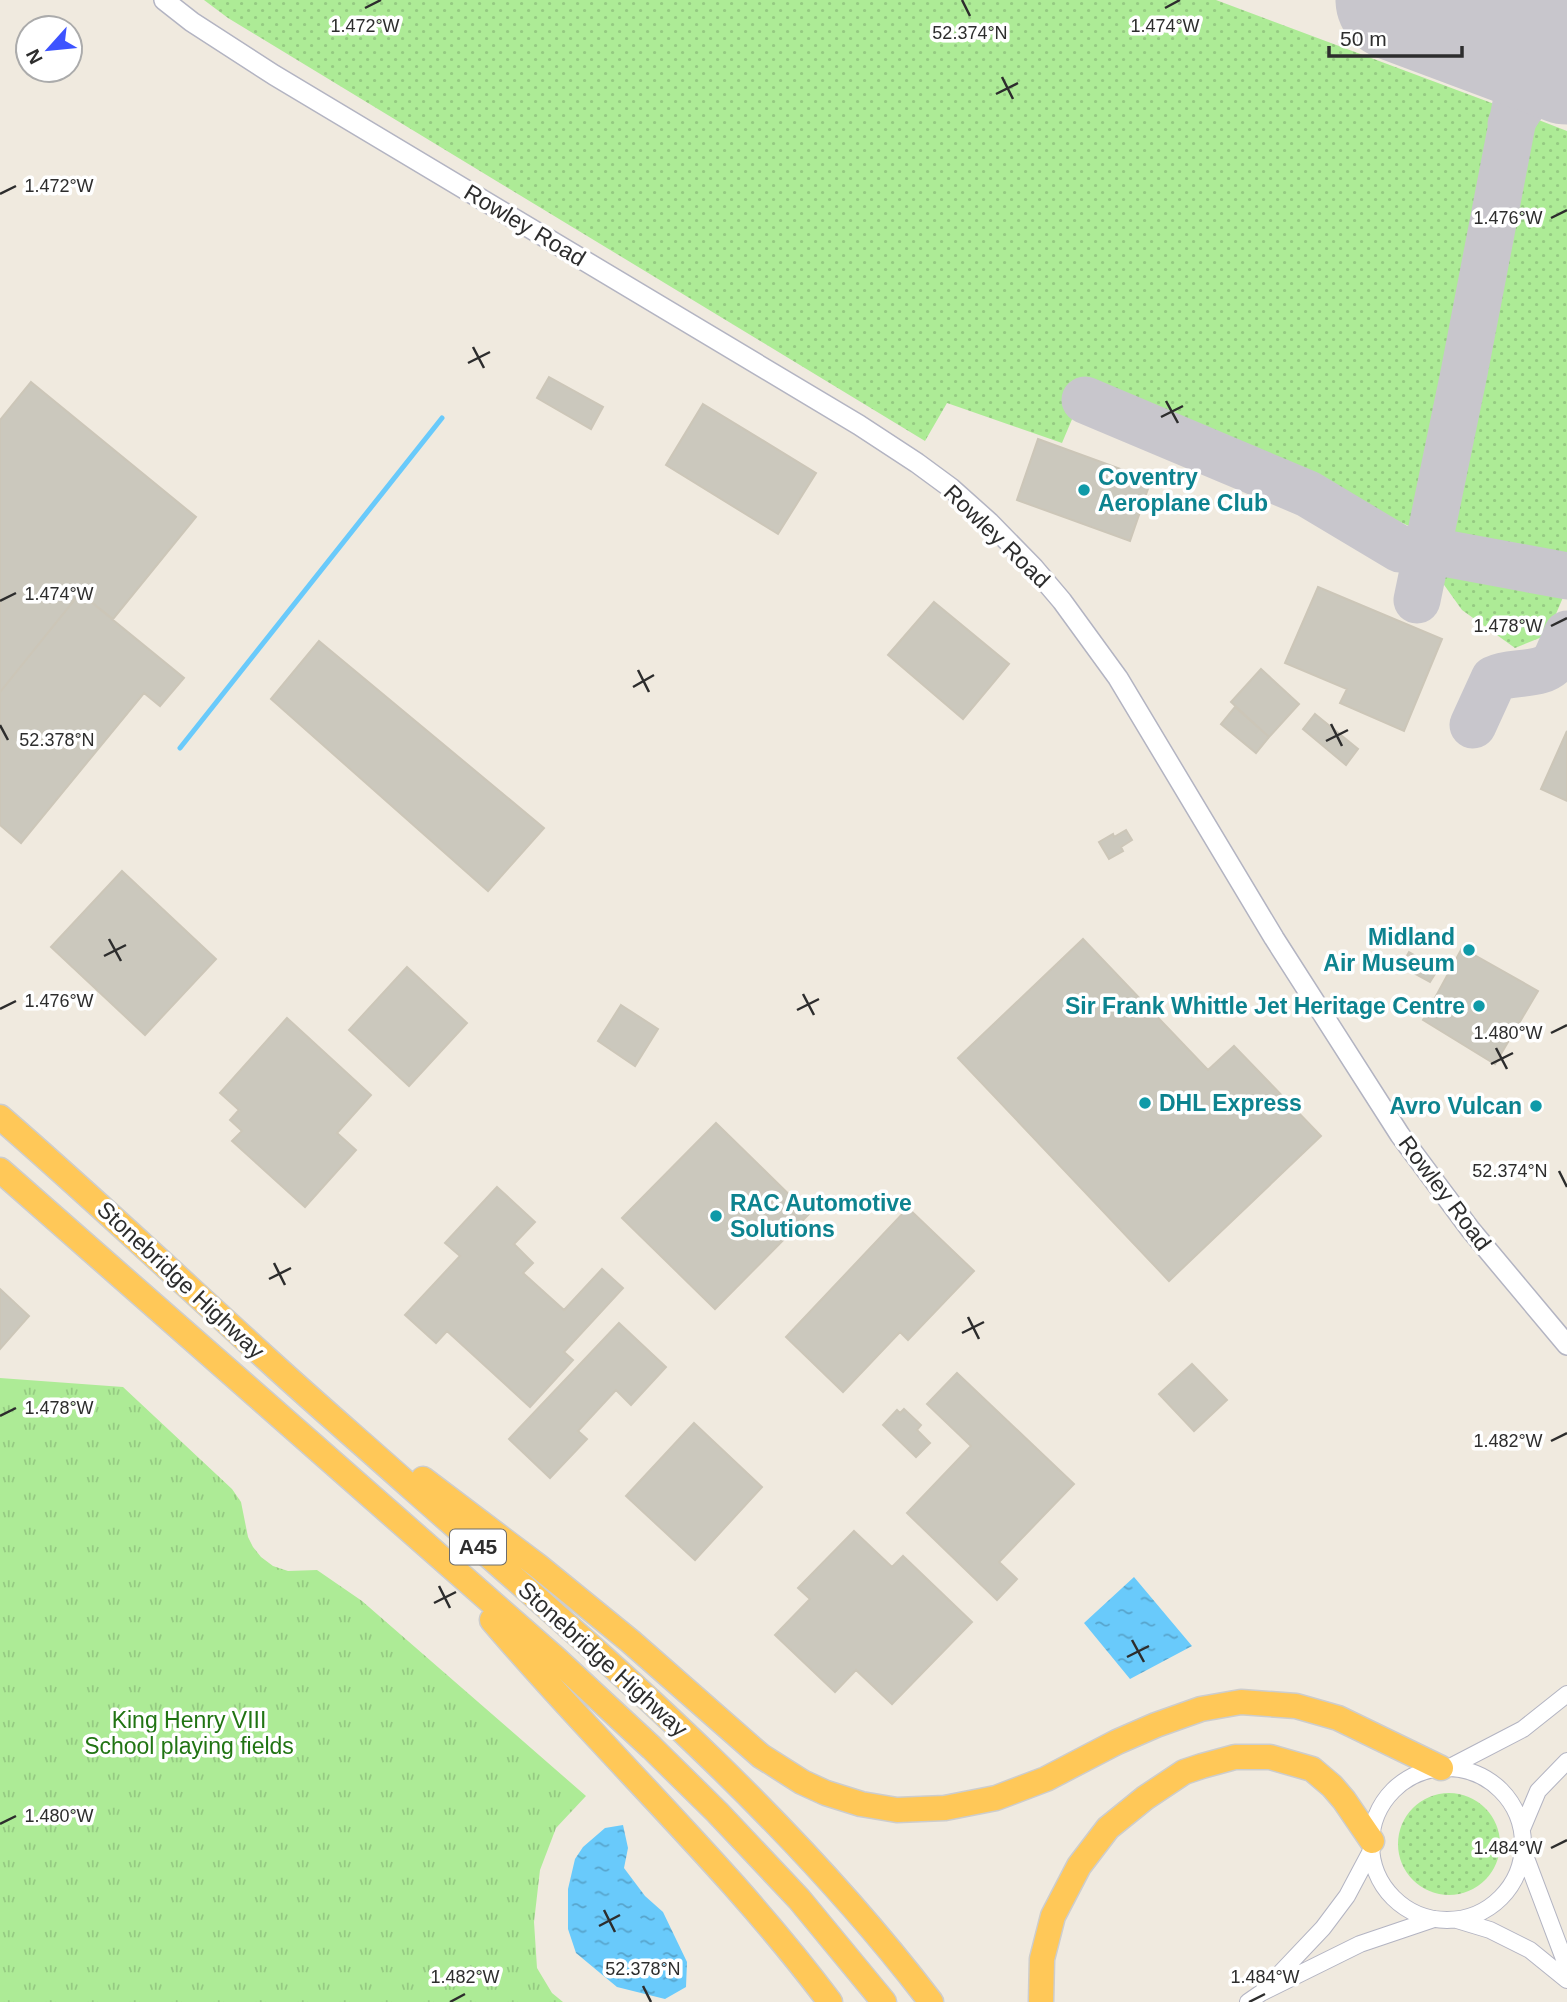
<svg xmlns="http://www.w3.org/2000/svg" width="1567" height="2002" viewBox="0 0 1567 2002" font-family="Arial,sans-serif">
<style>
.grass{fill:url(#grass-dots)}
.park{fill:url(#park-tufts)}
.water{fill:url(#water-ripples)}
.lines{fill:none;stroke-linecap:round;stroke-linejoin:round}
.stream{stroke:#69cafb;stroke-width:5}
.taxiway{stroke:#c8c6cc;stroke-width:47}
.runway{stroke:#c8c6cc;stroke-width:121}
.building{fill:#cbc8bd;stroke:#ccc6b8;stroke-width:2}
.minor-casing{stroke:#b3b4c2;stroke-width:18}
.tertiary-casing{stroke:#b3b4c2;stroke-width:22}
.trunk-casing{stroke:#cdcdcd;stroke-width:27}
.minor{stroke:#fff;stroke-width:16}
.tertiary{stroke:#fff;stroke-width:19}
.trunk{stroke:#ffc858;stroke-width:24}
.ticks{fill:none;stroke:#2d2d2d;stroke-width:2.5}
.culture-dot{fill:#0f9aa8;stroke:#fff;stroke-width:2.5}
.labels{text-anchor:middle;stroke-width:7;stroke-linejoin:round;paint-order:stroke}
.shield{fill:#fff;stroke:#6c6c6c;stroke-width:2}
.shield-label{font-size:21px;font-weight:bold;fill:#2d2d2d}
.street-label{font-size:23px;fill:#2d2d2d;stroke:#fff}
.culture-label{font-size:23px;font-weight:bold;fill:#0d838f;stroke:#fff;text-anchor:start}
.park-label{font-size:23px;fill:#217413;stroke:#fff}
.ticks-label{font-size:18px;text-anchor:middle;fill:#2d2d2d;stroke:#fff;stroke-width:7;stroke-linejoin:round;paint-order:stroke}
</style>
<defs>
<pattern id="grass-dots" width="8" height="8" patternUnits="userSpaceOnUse" patternTransform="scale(1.75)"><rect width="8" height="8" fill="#adeb96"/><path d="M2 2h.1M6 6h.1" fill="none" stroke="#95ca82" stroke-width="1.8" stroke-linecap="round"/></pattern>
<pattern id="park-tufts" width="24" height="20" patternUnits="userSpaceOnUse" patternTransform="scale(1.75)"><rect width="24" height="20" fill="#adeb96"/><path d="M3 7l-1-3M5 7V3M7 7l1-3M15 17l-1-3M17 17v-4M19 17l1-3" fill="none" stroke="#95ca82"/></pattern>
<pattern id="water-ripples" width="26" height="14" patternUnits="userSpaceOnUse" patternTransform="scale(1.75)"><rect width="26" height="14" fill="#69cafb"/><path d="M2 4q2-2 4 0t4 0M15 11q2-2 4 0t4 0" fill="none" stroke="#57a4cc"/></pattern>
</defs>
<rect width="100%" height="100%" fill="#f0eadf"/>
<path class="grass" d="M204,0H1216L1505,108L1424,523L1409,526L1086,386L1062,443L947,403L925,441L228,18Z
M1531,117L1567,131V588L1547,635L1515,648L1462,610L1437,575L1444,530Z
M1398 1844a51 51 0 1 1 102 0a51 51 0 1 1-102 0Z"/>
<path class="park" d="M0,1378L123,1387L232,1489L241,1502L248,1537L253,1547L261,1557L273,1566L288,1571L317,1570L362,1601L586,1796L556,1828L540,1870L534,1922L537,1968L552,1993L563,2002H0Z"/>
<path class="water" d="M1134,1577L1192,1646L1130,1679L1084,1623Z
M623,1825L628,1848L624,1868L645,1896L663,1912L687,1962L686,1987L665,1999L617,1987L576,1953L568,1929V1889L575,1859L583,1847L605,1828Z"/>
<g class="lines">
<path class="stream" d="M180,748L442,418"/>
<path class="taxiway" d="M1511,124C1522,101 1540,81 1567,78
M1085,400L1308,494L1400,549L1427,550L1567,576
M1417,600L1464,373L1519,88C1519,61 1508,50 1488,34
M1473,725L1494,679C1512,670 1544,678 1556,659C1560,651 1563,642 1567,634"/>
<path class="runway" d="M1396,0L1567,64"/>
</g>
<path class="building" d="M549,377L603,407L591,429L537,398Z
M31,382L196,517L113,619L80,593L0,692V420Z
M703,404L816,473L778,534L666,465Z
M1038,439L1151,480L1130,541L1017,500Z
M1318,587L1442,639L1404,731L1340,703L1347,689L1285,663Z
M80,593L184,678L160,706L144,693L21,843L0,825V692Z
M934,602L1009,664L963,719L888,655Z
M319,641L544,828L488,891L271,699Z
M1261,669L1299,704L1269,737L1231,702Z
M1235,707L1269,737L1256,753L1221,724Z
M1315,714L1358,749L1346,765L1303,729Z
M1567,731V801L1541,789Z
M1126,830L1132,840L1121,847L1123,851L1109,859L1099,842L1113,834L1114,837Z
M122,871L216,959L145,1035L51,947Z
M1083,939L1208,1070L1234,1046L1321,1136L1169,1281L958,1058Z
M1462,948L1538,991L1495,1064L1423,1020Z
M1409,952L1438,969L1430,982L1401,966Z
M407,967L467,1023L409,1086L349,1030Z
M621,1005L658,1029L635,1066L598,1041Z
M287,1018L371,1095L337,1133L356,1150L305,1207L232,1141L242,1131L230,1120L239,1110L220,1093Z
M716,1123L809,1214L715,1309L622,1218Z
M497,1187L535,1222L514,1244L533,1263L523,1273L564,1310L602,1269L623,1288L564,1352L573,1360L530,1407L447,1331L436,1343L405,1315L460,1256L445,1243Z
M908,1208L974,1271L908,1340L900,1332L843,1392L786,1337Z
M0,1289L29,1316L0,1349Z
M619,1323L666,1367L631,1405L616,1390L578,1431L587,1439L550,1478L509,1439Z
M1192,1364L1227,1400L1194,1431L1159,1394Z
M957,1373L1074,1484L999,1562L1017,1579L997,1600L907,1513L971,1446L927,1404Z
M904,1409L921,1425L917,1430L930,1443L916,1457L883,1425L897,1410L900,1413Z
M694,1423L762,1487L695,1560L626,1496Z
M854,1531L892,1567L903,1556L972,1622L892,1704L856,1670L835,1692L775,1635L810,1599L798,1588Z"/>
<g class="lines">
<defs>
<path id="minor" d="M1448,1768L1523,1729L1567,1694
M1371 1844a76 76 0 1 1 152 0a76 76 0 1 1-152 0Z
M1522,1829L1538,1791L1567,1761
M1523,1850L1567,1967
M1457,1920L1490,1930L1530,1950L1567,1980
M1270,1984L1323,1928L1347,1896L1372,1849
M1248,2002L1261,1993L1360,1944L1434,1919"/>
<path id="tertiary" d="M164,0L192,22L274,75L859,425L917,463L951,488L989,522L1034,568L1062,601L1118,678L1274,938L1400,1135L1470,1229L1567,1345"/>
<path id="trunk" d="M0,1117C91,1196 179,1279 268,1360C316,1404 365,1446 413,1489C595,1650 783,1808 931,2002
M0,1170L555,1658L652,1748L717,1812L799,1899L884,2002
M423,1479L538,1566L630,1641L761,1756L802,1782L826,1793L861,1804L897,1810L945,1808L996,1798L1046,1779L1117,1742L1156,1725L1201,1709L1241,1702L1296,1706L1338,1718L1441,1768
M492,1620C602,1750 728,1866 830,2002
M1041,2002L1042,1959L1053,1916L1079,1866L1108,1828L1145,1798L1184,1772L1202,1766L1235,1757H1270L1312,1769L1332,1786L1344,1800L1372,1841"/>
</defs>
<use href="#minor" class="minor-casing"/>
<use href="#tertiary" class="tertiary-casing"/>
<use href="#trunk" class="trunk-casing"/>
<use href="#minor" class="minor"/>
<use href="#tertiary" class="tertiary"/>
<use href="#trunk" class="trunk"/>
</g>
<path class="ticks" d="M962,0L970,16M365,8L381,0M1165,8L1180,0M1002,77L1013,99M996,94L1018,83M0,194L16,186M1551,218L1567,210M473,347L484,368M468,363L490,352M1166,401L1178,423M1161,417L1183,406M0,601L16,593M1551,626L1567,618M638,670L649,692M633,687L654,675M1331,724L1342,746M0,725L8,740M1326,741L1348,730M109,939L121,961M104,956L126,945M803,994L814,1015M0,1009L16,1001M797,1010L819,999M1551,1033L1567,1025M1496,1048L1507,1069M1491,1064L1513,1053M1559,1171L1567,1187M274,1263L285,1285M269,1279L291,1268M968,1317L979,1339M962,1333L984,1322M0,1416L16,1408M1551,1441L1567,1433M439,1586L450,1608M434,1603L456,1592M1132,1640L1144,1662M1127,1657L1149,1646M0,1824L16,1816M1551,1848L1567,1840M604,1910L615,1932M599,1926L620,1915M643,1986L651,2002M450,2002L465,1994M1249,2002L1265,1994"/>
<g class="culture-dot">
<circle cx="1084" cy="490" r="7"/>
<circle cx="1469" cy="950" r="7"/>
<circle cx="1479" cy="1006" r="7"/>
<circle cx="1145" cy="1103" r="7"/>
<circle cx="1536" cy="1106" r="7"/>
<circle cx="716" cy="1216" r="7"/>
</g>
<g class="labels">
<rect class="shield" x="450" y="1529.5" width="56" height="35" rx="5"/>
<g class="shield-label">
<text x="478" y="1554">A45</text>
</g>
<g class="street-label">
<text transform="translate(525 225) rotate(31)" y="8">Rowley Road</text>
<text transform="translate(997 536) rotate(44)" y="8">Rowley Road</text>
<text transform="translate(1445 1193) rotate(53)" y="8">Rowley Road</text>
<text transform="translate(181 1280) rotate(43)" y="8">Stonebridge Highway</text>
<text transform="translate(603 1659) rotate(42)" y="8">Stonebridge Highway</text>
</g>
<g class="culture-label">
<text x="1098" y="485">Coventry<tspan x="1098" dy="26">Aeroplane Club</tspan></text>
<text x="1455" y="945" text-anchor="end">Midland<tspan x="1455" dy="26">Air Museum</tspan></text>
<text x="1465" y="1014" text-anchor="end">Sir Frank Whittle Jet Heritage Centre</text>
<text x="1159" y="1111">DHL Express</text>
<text x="1522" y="1114" text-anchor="end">Avro Vulcan</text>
<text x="730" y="1211">RAC Automotive<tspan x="730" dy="26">Solutions</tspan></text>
</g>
<g class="park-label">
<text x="189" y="1728">King Henry VIII<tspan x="189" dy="26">School playing fields</tspan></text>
</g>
</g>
<g class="ticks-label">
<text x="1165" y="32">1.474°W</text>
<text x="365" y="32">1.472°W</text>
<text x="970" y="39">52.374°N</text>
<text x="59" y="192">1.472°W</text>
<text x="1508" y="224">1.476°W</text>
<text x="59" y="600">1.474°W</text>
<text x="1508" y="632">1.478°W</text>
<text x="57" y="746">52.378°N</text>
<text x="59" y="1007">1.476°W</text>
<text x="1508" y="1039">1.480°W</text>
<text x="1510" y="1177">52.374°N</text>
<text x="59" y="1414">1.478°W</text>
<text x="1508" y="1447">1.482°W</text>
<text x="59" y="1822">1.480°W</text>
<text x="1508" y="1854">1.484°W</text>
<text x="643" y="1975">52.378°N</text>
<text x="465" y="1983">1.482°W</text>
<text x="1265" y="1983">1.484°W</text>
</g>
<g transform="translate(49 49) rotate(243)"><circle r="33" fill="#ffffff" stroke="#ababab" stroke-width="2"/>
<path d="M0-5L12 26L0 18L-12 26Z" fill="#3d53ff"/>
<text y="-10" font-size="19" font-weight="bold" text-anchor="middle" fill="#2d2d2d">N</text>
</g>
<path d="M1329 46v10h133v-10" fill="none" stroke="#2d2d2d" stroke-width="3.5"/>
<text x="1340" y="46" font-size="21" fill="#2d2d2d" stroke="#ffffff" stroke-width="5" paint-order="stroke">50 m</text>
</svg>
